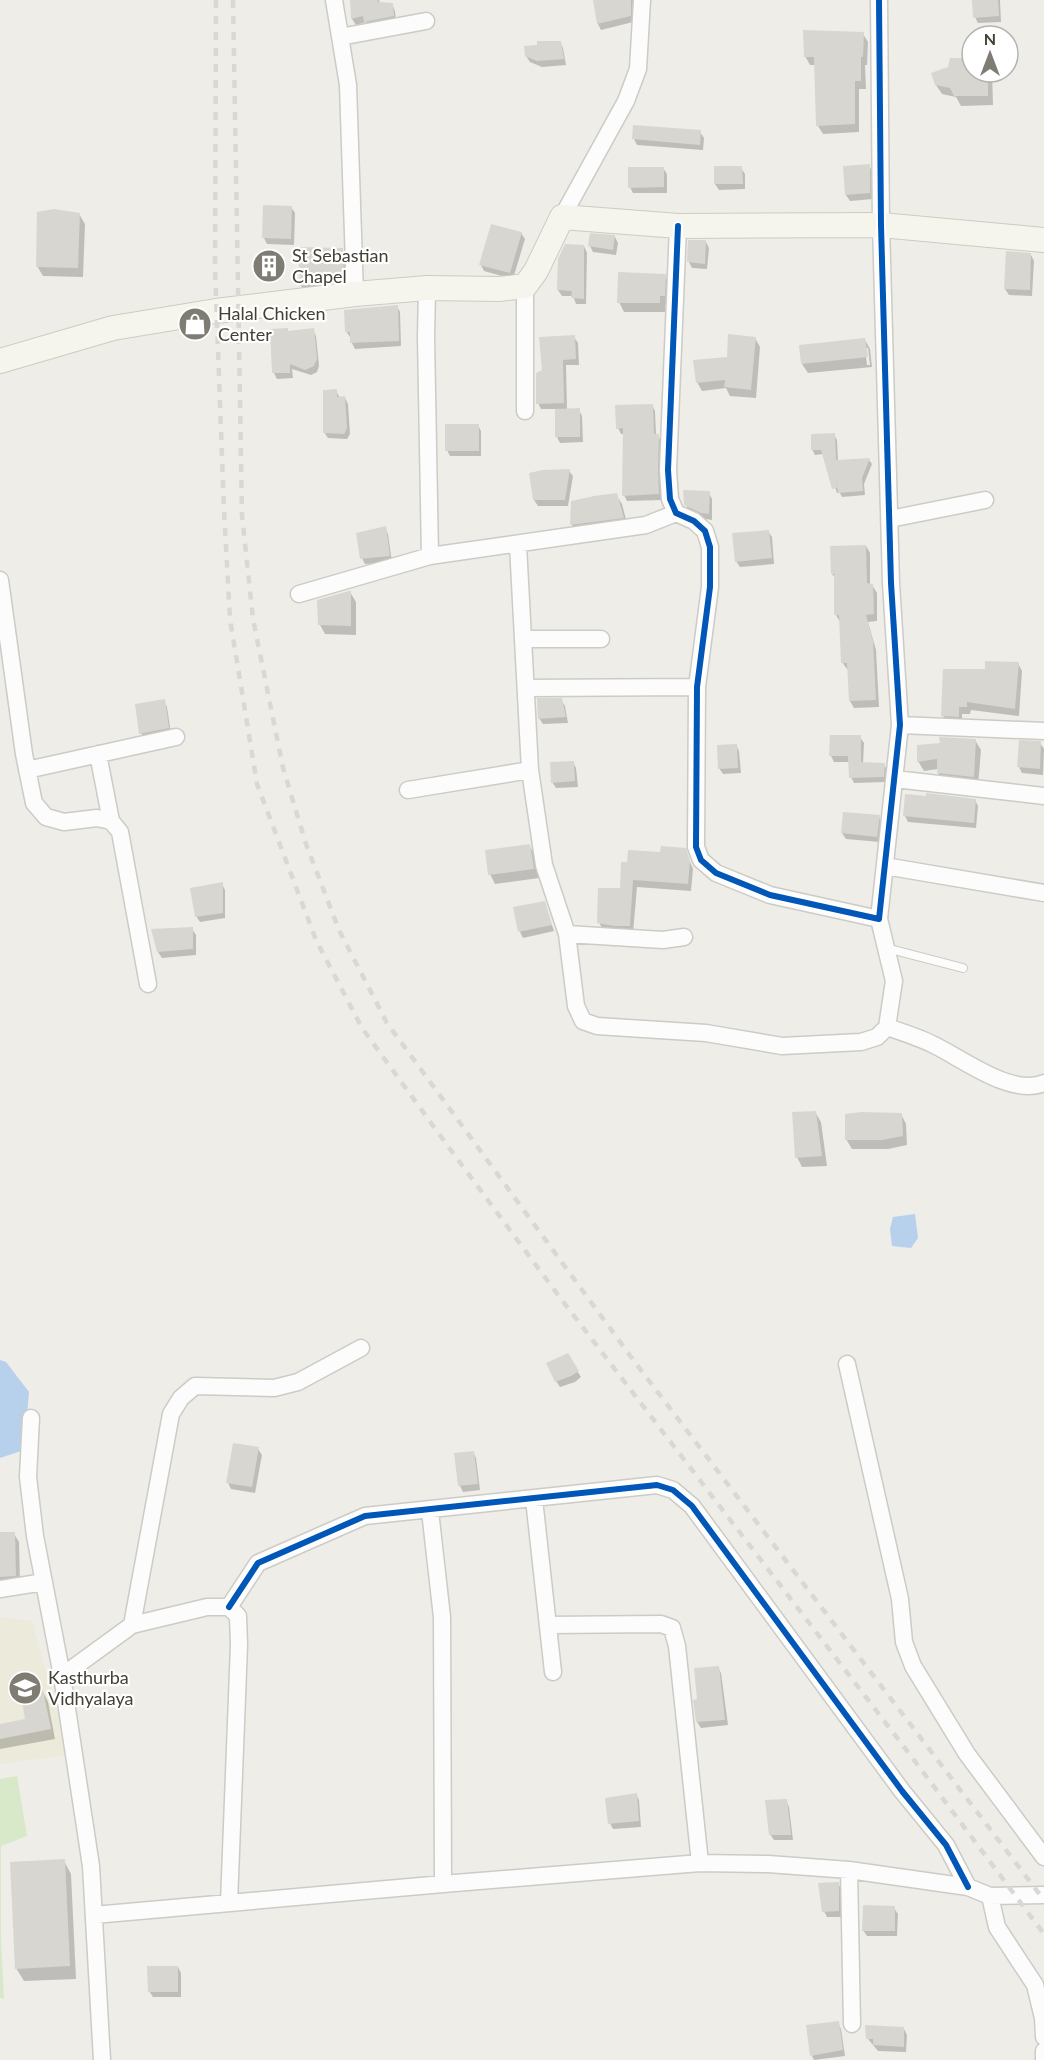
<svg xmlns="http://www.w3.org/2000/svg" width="1044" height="2060" viewBox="0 0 1044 2060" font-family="Lato,sans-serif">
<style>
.education{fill:#eceada}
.green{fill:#d7e9c8}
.water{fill:#b7d0ec}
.shadow{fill:#0003;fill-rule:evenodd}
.building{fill:#d8d6d0}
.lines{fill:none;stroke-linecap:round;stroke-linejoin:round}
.lane-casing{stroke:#cccbc5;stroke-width:10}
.street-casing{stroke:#cccbc5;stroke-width:19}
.secondary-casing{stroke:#cdccbf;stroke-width:26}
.lane{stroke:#fcfcfc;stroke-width:8}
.street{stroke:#fcfcfc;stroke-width:16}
.secondary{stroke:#f6f5ed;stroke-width:24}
.rail{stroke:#d8d8d7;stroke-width:4.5;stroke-dasharray:8 8;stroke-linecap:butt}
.cycleway-casing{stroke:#fff;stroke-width:10}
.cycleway{stroke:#0057b8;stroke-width:6}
.labels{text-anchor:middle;stroke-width:4.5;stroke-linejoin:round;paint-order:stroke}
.poi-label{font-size:18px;fill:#434034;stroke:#fff;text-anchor:start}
</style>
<rect width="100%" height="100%" fill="#eeede8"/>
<path class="education" d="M0,1617L32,1621L69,1755L0,1764Z"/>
<path class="green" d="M17,1776L27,1836L1,1846V1939L4,1999L0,1998V1779Z"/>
<path class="water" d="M915,1214L918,1238L911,1248L892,1246L890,1229L893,1217Z
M0,1360L6,1362L29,1392L24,1450L0,1458Z"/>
<path class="shadow" d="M379,0L380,3L392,4L395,11L396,22L369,27L366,22L356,25L352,19L351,1Z
M595,0H637L633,22L601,30L598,24Z
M974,0H1000L1001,22L978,23L975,17Z
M863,34L868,42L867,65H865L866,89H859V132L823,134L818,126L816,65H810L805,56Z
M560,42L563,48L566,65L542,67L530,62L526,56L539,47Z
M972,59V72H992L993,105L961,106L956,97L942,94L936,85Z
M700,132L704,138L703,150L637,145L634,139Z
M869,166L873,172V199L850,201L846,195Z
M663,168L667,174V193H633L630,187Z
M741,168L745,174V189L719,190L715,184Z
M291,207L295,213L294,245L267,244L264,238Z
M79,214L85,224L83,277L43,276L37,266Z
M521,233L525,239L513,279L484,271L481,265Z
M615,237L618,243L616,255L593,252L590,246Z
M706,242L709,248L707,269L692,268L689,262Z
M584,246L587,253L586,304H576L573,296H562L558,290Z
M299,248L342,249L346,255L347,287L305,292L301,286Z
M1031,255L1034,261L1032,296L1009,295L1005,289Z
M665,276L670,285L669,305H665V312H624L619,302Z
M397,306L400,312L401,346L355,349L352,343V337H350L346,331Z
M287,329L289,333L313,330L316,336L319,366L317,372L311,375L292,369L293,378L277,379L274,373L272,330Z
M574,337L578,343L579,365H566L567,410H579L582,416L583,442L560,443L557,437L556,409H541L538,403L543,371Z
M755,338L760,347L756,398L730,396L726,388L702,391L697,382Z
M865,340L870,349L872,367L808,373L802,364ZM865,348H868L870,365H867Z
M336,391L340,398H345L348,404L350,434L347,439L328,438L324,432Z
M652,405L655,411L656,435L662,441L660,477L662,500L627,501L624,495L625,434H621L618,428Z
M478,425L481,431V456H450L447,450Z
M834,435L837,440L838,461L869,460L872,464L864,484L865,495L842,497L840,493H837L824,454L815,455L812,449Z
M569,471L573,476L568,506H538L534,500L531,475Z
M709,493L712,499V520L706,519L689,511L686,505Z
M616,495L622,504L628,527L577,534L572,525L573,502Z
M385,528L388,534L392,562L365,564L362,558Z
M768,531L772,537L774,564L740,567L736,561Z
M866,546L870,553V585H872L877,593V621L868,622L876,650L879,707L854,708L850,701L849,669H847L842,662L840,622L836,615V579L832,574Z
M350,592L356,602V635L325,634L320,625Z
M1018,663L1022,671L1019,716L971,710L970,714H962V724H948L943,716L986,671Z
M561,700L565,706L568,723L543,724L539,718Z
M164,701L167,707L171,734L144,739L141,733Z
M860,737L864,743L863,764L884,765L888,771L887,782L854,783L851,777L850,762H834L831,756Z
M975,740L981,750L978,786L944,782L938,773V769L924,771L918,761Z
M1040,743L1044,749L1043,775L1022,773L1019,767Z
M736,745L739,751L741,773L723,774L719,768Z
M573,762L576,768L578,787L556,788L552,782Z
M975,800L978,806L976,828L908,822L905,816Z
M879,817L882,823L880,842L846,839L842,833Z
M529,845L535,855L539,878L495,884L490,874Z
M685,850L693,869L691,891L637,887L633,933L603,930L599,922L621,890L629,863L662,853Z
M222,884L225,890V918L200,922L196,916Z
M544,902L554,931L523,938L520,932Z
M192,929L196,935V955L162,958L158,952Z
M815,1112L821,1122L827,1166L802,1167L797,1157Z
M901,1114L906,1124L907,1145L888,1149H852L846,1139Z
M567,1355L581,1377L575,1382L560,1387L556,1381Z
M258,1449L262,1455L255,1493L231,1489L228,1483Z
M473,1452L476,1458L480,1490L463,1492L460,1486L456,1454Z
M0,1533L14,1534L19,1542L20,1584H0Z
M718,1667L721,1673L728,1725L701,1728L697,1722L699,1700Z
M43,1692L48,1702L55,1739L0,1749V1725L27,1720Z
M636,1794L639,1800L641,1827L613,1829L610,1823Z
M786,1801L789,1807L793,1840H774L770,1834Z
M64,1861L71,1874L76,1979L24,1981L16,1968Z
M838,1883L841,1889L842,1917H827L824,1911Z
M894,1908L898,1914L897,1936H867L863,1930Z
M178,1967L181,1973V1997H153L149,1991Z
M838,2023L841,2029L845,2056L814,2060L812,2056Z
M904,2029L907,2035L906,2052L878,2051L868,2039Z"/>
<path class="building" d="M350,0H378V2L393,3L394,16L364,22L363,16L351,19Z
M593,0H631V16L597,24Z
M972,0H998L999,16L973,18Z
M803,30L864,32L863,57H861V81H855V124L816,126L814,57H804Z
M537,41H561L564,59L537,61L525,56L524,46L537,45Z
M950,58H972V72H988V96H954L950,88L935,85L931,73L948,67Z
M633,125L701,130L700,145L632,139Z
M870,164V193L845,195L843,166Z
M714,166H742L743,184H714Z
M628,167H664V187L628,188Z
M263,205L292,206L291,239L262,238Z
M54,209L80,213L78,268L36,267L37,212Z
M491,224L522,232L510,273L479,265Z
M590,233L615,235L613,250L588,246Z
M688,240H706L705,264L687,262Z
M565,244L584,245V299L571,298L572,291L557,290L558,259Z
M298,247L343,248L344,281L300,286Z
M1006,251L1031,253L1030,290L1004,289Z
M618,272L666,274L665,296H660V303H617Z
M398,305L399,341L350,343V332H345L344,310Z
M288,328V331L314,328L317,359L314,366L305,370L290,364V373H272L270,329Z
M728,334L756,337L751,390L724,387L725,380L696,383L693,360L727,357Z
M575,335L576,359L563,360L564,403L536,404V373L542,370L539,337Z
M865,338L868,357L801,364L799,345Z
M337,389V397L345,396L347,428L344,434L323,433V390Z
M653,404L654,434H659L658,470L659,494L622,496L623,428L616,429L615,405Z
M580,408V437H555V409Z
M445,424H479V451H445Z
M835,433L836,460L870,458L862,478L863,491L838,493L836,479L837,488L832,489L821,450H811V434Z
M570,469L565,500H533L529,473L543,470Z
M683,490L710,491L709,514L701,513L684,505Z
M617,493L624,518L570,525L571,501L594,496Z
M386,526L390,556L360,559L356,533Z
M769,530L772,558L735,562L732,533Z
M866,545L867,583L873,584L874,614L866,615L873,641L876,700L849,701L847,663H841L839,615H834V574H831L830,546Z
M349,591H351V626L318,625L317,600Z
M985,661L1019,662L1015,709L967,702V707H959V717L941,716L943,669H985Z
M537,698H562L566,717L538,719Z
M165,699L169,728L139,734L135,704Z
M830,735H861V762L885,763L884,777L849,778L848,756H829Z
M939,737L976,739L974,777L937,773V759L917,762V745L940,743Z
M1019,740L1041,741L1040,769L1017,767Z
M737,744L738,768L718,769L717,745Z
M574,761L575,781L551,783L550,762Z
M926,793L976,799L974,823L903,816L905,794L926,796Z
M843,812L880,815L877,837L841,833Z
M530,844L534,869L488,875L485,850Z
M661,846L686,848L690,861L688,884L633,880L630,926H614L597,923L598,888H620L621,862H627L628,850L660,852Z
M223,882V913L195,917L190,888Z
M545,901L552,925L518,932L513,907Z
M193,927V949L157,952L151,929Z
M816,1111L822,1156L795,1158L792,1112Z
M862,1112L902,1113L903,1136L882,1140H845V1114Z
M568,1353L579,1371L571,1376L555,1382L546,1363Z
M233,1443L259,1447L252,1487L226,1483Z
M474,1451L478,1484L458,1486L454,1453Z
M0,1532H15L16,1576L0,1577Z
M719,1666L725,1720L696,1722L693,1700L697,1699L694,1668Z
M43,1690L51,1729L0,1739V1724L25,1719L21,1695Z
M637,1793L639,1821L608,1824L605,1798Z
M787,1799L791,1835H769L765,1800Z
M65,1859L70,1966L15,1969L10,1862Z
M839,1882V1911L822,1912L818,1883Z
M863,1905L895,1906V1931H862Z
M147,1966H178V1992H148Z
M839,2021L843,2050L810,2056L806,2025Z
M865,2025L904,2027V2047L873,2045V2039H866Z"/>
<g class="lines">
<defs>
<path id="lane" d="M886,948L963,968"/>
<path id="street" d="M334,0L348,85L355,294
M340,37L426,21
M562,217L626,101L638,69L642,0
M678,226L668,470L670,499L676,513L694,521L705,531L710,547V587L697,687L696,847L701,860L716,873L770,895L879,919L900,725L891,583L881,225L879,0
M525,286V411
M427,288L426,337L430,556
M890,519L985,500
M518,545L530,770L544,865L567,934
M0,580L24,754L34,803L46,817L64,822L97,818L111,821L120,832L148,984
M299,594L430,556L646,525L676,513
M523,639H601
M526,688L697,687
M900,725L1044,731
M98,754L111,821
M27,770L176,737
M895,779L1044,796
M408,790L530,770
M885,866L1044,893
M684,937L663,940L567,934L576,1006L583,1021L597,1026L706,1033L782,1046L861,1042L877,1037L887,1027L894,981L879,919
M887,1027C902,1032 918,1037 932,1044C962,1058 1011,1097 1044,1083
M847,1364L900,1599L904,1642L913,1666L967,1754L1044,1857
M31,1418L28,1477L35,1536L62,1676
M534,1499L553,1672
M430,1511L442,1617L443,1884
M0,1589L44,1582
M229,1607L258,1563L365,1516L657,1485L673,1490L692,1506L902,1791L946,1845L968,1887
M132,1625L207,1607H229L238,1616L239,1645L229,1903
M548,1625L661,1624L672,1628L677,1646L700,1863
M849,1870L852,2024
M990,1896L997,1927L1035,1985L1043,2018L1044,2037
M94,1915L443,1884L700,1863L768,1864L849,1870L968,1887L990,1896L1044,1895
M102,2060L91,1866L62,1676L132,1625L171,1414L181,1398L195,1386L274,1388L298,1382L361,1348
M1044,2060V2051"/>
<path id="secondary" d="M0,361L113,328L216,311L355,294L427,288L499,289L525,286L536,271L562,217L678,226L881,225L1044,240"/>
</defs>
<use href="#lane" class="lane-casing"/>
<use href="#street" class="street-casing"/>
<use href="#secondary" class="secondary-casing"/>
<use href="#lane" class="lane"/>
<use href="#street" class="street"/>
<use href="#secondary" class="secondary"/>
<path class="rail" d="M216,0L215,269L224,510L230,619L257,784L316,940L362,1028L450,1149L558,1295L911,1756L1044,1934
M233,0L242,515L253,619L283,768L306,844L339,930L387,1023L634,1361L1044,1900"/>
<defs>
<path id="cycleway" d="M678,226L668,470L670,499L676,513L694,521L705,531L710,547V587L697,687L696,847L701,860L716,873L770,895L879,919L900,725L891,583L881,225L879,0
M229,1607L258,1563L365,1516L657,1485L673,1490L692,1506L902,1791L946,1845L968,1887"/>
</defs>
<use href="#cycleway" class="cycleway-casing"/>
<use href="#cycleway" class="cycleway"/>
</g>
<defs>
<symbol id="building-disc" viewBox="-11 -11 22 22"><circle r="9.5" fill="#7f7d73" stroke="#fff"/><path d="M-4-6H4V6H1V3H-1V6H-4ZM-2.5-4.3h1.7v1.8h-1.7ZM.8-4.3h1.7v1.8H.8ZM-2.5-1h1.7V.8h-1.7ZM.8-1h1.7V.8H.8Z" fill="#fff"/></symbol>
<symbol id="shop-disc" viewBox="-11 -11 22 22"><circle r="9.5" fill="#7f7d73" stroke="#fff"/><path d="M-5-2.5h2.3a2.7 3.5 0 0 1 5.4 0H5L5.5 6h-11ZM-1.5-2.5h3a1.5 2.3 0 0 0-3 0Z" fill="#fff"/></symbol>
<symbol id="school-disc" viewBox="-11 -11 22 22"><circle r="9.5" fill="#7f7d73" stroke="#fff"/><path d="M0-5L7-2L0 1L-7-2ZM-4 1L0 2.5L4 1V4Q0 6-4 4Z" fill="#fff"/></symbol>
</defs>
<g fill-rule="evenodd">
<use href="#building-disc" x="250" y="247" width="38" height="38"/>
<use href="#shop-disc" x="176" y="305" width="38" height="38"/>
<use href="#school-disc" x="6" y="1669" width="38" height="38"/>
</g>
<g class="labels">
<g class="poi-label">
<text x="292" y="262">St Sebastian<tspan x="292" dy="21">Chapel</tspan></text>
<text x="218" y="320">Halal Chicken<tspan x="218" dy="21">Center</tspan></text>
<text x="48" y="1684">Kasthurba<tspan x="48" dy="21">Vidhyalaya</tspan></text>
</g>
</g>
<g transform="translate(990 54)"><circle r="28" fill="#ffffff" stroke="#b4b3ae" stroke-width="1.5"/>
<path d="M0-4.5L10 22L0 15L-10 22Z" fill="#7f7d73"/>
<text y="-9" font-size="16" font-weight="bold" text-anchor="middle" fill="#434034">N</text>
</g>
</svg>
